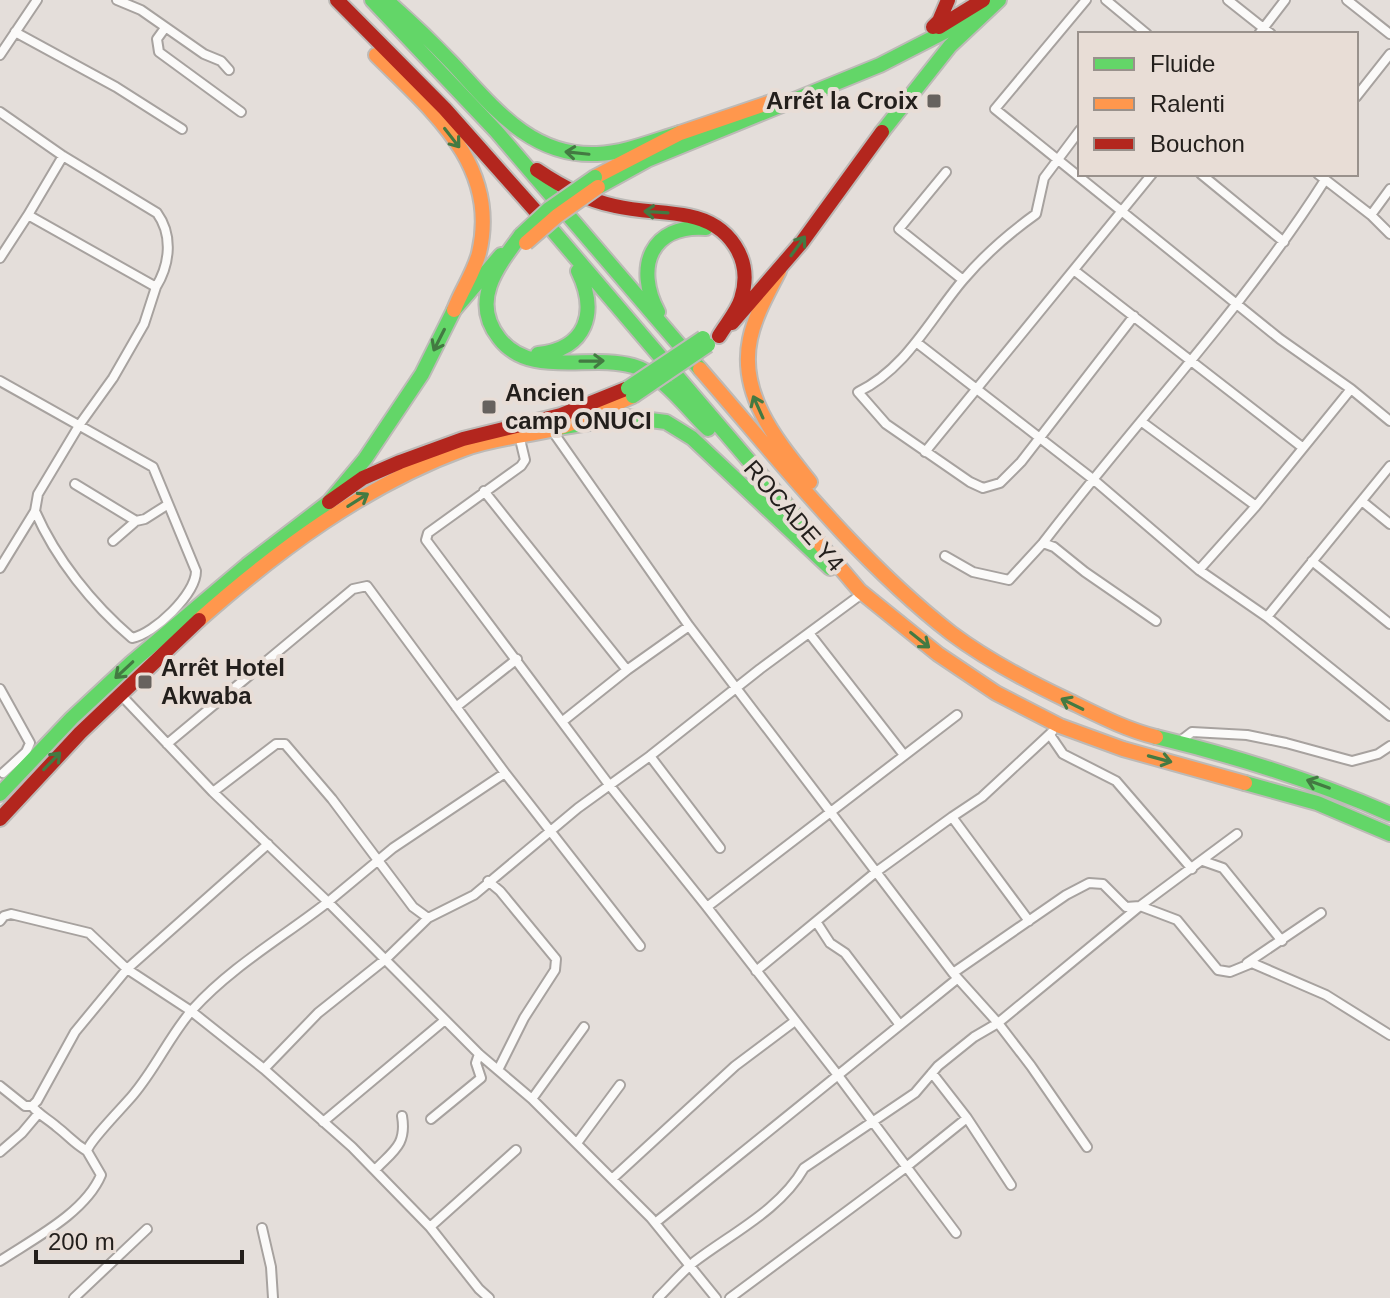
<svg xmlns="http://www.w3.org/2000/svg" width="1390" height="1298" viewBox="0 0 1390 1298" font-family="Arial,sans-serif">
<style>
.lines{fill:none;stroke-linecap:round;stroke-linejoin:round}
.street-casing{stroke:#a7a29f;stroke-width:12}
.fast-casing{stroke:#bdbab7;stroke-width:18}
.slow-casing{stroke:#bdbab7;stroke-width:18}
.jam-casing{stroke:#bdbab7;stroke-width:18}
.street{stroke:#fbfaf9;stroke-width:8}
.fast{stroke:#63d668;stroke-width:14}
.slow{stroke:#ff974d;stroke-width:14}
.jam{stroke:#b3261e;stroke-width:14}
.fast-bridge-casing{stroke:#bdbab7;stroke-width:18;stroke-linecap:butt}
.slow-bridge-casing{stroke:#bdbab7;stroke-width:18;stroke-linecap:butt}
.fast-bridge{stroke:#63d668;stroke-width:14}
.slow-bridge{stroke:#ff974d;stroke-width:14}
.oneway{stroke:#437a42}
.poi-dot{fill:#67625e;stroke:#e8ddd6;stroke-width:3}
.labels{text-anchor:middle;stroke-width:8;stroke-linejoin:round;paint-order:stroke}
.poi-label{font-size:24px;font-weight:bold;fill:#231f1c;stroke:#e8ddd6;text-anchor:start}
.street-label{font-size:24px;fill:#231f1c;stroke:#e8ddd6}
</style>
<rect width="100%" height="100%" fill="#e4deda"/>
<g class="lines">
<defs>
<path id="street" d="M117,0L141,10L204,54L221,61L229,70
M1086,0L995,109L1280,339L1351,389L1390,421
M1106,0L1147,34
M1228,0L1271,34
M1347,0L1390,34
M165,28L157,39L159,52L241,112
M15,32L116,87L182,129
M1259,34L1285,0
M0,55L37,0
M1356,97L1390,54
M0,112L63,156L157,213C173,235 170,264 156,287
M1080,130L1044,178L1036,214C1008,234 985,254 963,280C930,319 906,369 858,392L886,424L970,482L983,488L1000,483L1021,462L1134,316
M946,172L899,229L963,280
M1201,174L1284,242
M1318,174L1371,215L1390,234
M1371,215L1390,189
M0,258L28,215
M1075,271L1302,447
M916,342L1094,480L1199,570L1267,617L1390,716
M0,381L153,467L196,571C196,594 154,634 132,638C92,604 56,559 35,511
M1142,422L1256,506
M551,429L689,626L953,973L998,1023L1031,1066L1087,1147
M519,435L525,460L521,466L428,533L426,540L610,786L707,907L957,715
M925,452L1152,174
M75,484L136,521L145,519L167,505
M484,491L627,670L563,721
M1363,502L1390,524
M113,541L136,521
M1043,543L1054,547L1085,572L1156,621
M945,556L973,572L1009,580L1043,543C1136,421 1243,309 1325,180
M1312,561L1390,624
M0,568L35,511L38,494L80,424L113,378L144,324L156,287L28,215L63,156
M1199,570L1256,506L1351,389
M1267,617L1390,466
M809,633L904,755
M627,670L689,626
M0,689L30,743L26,752L3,773
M120,694L213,792L328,902L393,848L505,773
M456,707L517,659
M1050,735L1063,754L1116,781L1192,869
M1179,742L1192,732L1247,735L1286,743L1352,761L1378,754L1390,746
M167,744L353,589L367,586L505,773L640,946
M650,756L720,848
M213,792L276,744H285L332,799L413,907L428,918L474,895L578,808L650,756L760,669L863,593
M952,817L982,797L1052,732
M1203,861L1223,868L1282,941
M488,881L500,891L556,959L555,970L524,1018L498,1070
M707,907L837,1074L956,1233
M0,921L4,916L11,914L89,933L127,969L191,1011L264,1069L352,1147L430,1227L479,1289L489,1298
M817,923L830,943L845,953L900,1025
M1247,963L1321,913
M756,971L876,872L952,817L1029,921
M953,973L1066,895L1089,883L1103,884L1126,907L1140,906L1237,834
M264,1069L318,1013L387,958L428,918
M932,1073L967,1118L1011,1185
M0,1086L25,1106H32C39,1115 48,1119 57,1127C69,1136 72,1142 87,1151
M532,1099L584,1027
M32,1106L37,1101L75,1032L127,969L268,844
M431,1119L481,1078L476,1063L479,1054
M323,1122L445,1020
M577,1143L620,1085
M0,1152L22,1133L38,1114
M375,1170C393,1151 407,1145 402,1116
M612,1179L735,1066L795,1021
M655,1223L957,979
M430,1227L516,1150
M262,1228L271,1267L273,1298
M0,1261C33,1239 85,1213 101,1175L87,1151C89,1141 124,1106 133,1095C156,1068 170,1035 193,1009C231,967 283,937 328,902L479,1054L532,1099L651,1218L716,1298
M74,1298L147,1229
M658,1298C670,1286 681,1273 694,1262C732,1233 780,1210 804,1168L915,1093L938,1066L974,1037L998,1023L1140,906L1177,920L1218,970L1230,972L1252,963L1326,995L1390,1035
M730,1298L905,1168L967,1118"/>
<path id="fast" d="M372,0L496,131L700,369
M386,0C409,20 431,41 452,63C493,107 531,157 597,154C625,153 653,141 680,133
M882,132L950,46L999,0
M598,187L647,160L880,65L985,11
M548,225L808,530
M521,235C497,267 470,301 499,338C508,350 521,357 535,360C568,367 601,357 633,366C663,374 687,409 708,429
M658,312C634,267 651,224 706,228
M538,354C587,349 598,312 578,271
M557,428L627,417L666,422L692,438L830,568
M1156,737C1238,757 1313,780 1390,814
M1245,783L1317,803L1390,834
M0,794L72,718L131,663L247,565L329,502L365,459L422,374L454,310L501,255"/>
<path id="slow" d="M376,55C432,111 500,165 479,253C474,273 461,291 454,310
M595,177L680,133L771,102
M779,271C768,293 755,315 750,339C738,395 778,442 810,482
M700,369C780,461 855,558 951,633C987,660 1027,681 1067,700C1096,714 1124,729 1156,737
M808,530L860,591L938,654L996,693L1060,726L1123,749L1245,783
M199,620C277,551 365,485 464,449C493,438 525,436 554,429C581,422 607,407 633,396"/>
<path id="jam" d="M337,0L445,109L548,225
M933,27L939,21L948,0
M939,27L983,0
M537,170C562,187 586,200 615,206C640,212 665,211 689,216C729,224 754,259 741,299C737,312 726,324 719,336
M732,323L802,242L882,132
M329,502L363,478L400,462L463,439L561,415L628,388
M0,819L80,733L199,620"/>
</defs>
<use href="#street" class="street-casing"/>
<use href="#fast" class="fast-casing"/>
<use href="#slow" class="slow-casing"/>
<use href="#jam" class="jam-casing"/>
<use href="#street" class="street"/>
<use href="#fast" class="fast"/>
<use href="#slow" class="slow"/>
<use href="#jam" class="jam"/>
<defs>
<path id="fast-bridge" d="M521,235L549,209L595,177
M628,388L703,338
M633,396L708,345"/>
<path id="slow-bridge" d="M526,243L557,216L598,187"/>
</defs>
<use href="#fast-bridge" class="fast-bridge-casing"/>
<use href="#slow-bridge" class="slow-bridge-casing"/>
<use href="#fast-bridge" class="fast-bridge"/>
<use href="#slow-bridge" class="slow-bridge"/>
</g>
<defs><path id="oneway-shaft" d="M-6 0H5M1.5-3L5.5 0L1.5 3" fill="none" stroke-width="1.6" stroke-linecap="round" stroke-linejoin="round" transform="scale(2)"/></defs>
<g class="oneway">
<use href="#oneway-shaft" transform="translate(452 138) rotate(52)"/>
<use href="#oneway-shaft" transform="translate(577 153) rotate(-174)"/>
<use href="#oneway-shaft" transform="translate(656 212) rotate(-176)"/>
<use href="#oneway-shaft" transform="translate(798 246) rotate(-54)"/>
<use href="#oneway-shaft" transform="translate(439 340) rotate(117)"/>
<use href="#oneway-shaft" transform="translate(592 361) rotate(-1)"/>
<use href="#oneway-shaft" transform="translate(758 407) rotate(-114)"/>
<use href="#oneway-shaft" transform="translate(358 500) rotate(-32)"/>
<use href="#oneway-shaft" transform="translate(920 640) rotate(39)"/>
<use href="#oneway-shaft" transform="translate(124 670) rotate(137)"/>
<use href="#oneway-shaft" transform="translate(1072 704) rotate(-154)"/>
<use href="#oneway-shaft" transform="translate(1160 759) rotate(15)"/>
<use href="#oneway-shaft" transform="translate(52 761) rotate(-46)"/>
<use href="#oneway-shaft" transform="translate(1318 784) rotate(-160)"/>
</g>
<g class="poi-dot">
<rect x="926" y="93" width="16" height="16" rx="4"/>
<rect x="481" y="399" width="16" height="16" rx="4"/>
<rect x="137" y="674" width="16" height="16" rx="4"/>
</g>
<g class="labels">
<g class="poi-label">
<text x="918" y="109" text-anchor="end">Arrêt la Croix</text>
<text x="505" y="401">Ancien<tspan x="505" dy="28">camp ONUCI</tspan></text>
<text x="161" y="676">Arrêt Hotel<tspan x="161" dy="28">Akwaba</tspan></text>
</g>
<g class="street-label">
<text transform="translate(794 516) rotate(49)" y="8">ROCADE Y4</text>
</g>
</g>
<rect x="1078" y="32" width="280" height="144" fill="#e8ddd6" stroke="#99918c" stroke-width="2"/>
<rect x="1094" y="58" width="40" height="12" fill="#63d668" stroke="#99918c" stroke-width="2"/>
<text x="1150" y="72" font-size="24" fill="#231f1c">Fluide</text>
<rect x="1094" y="98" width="40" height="12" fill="#ff974d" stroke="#99918c" stroke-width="2"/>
<text x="1150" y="112" font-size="24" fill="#231f1c">Ralenti</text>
<rect x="1094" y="138" width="40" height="12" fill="#b3261e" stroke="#99918c" stroke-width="2"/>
<text x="1150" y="152" font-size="24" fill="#231f1c">Bouchon</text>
<path d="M36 1250v12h206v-12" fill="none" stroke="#231f1c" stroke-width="4"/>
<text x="48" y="1250" font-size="24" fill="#231f1c" stroke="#e8ddd6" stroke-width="6" paint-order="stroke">200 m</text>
</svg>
